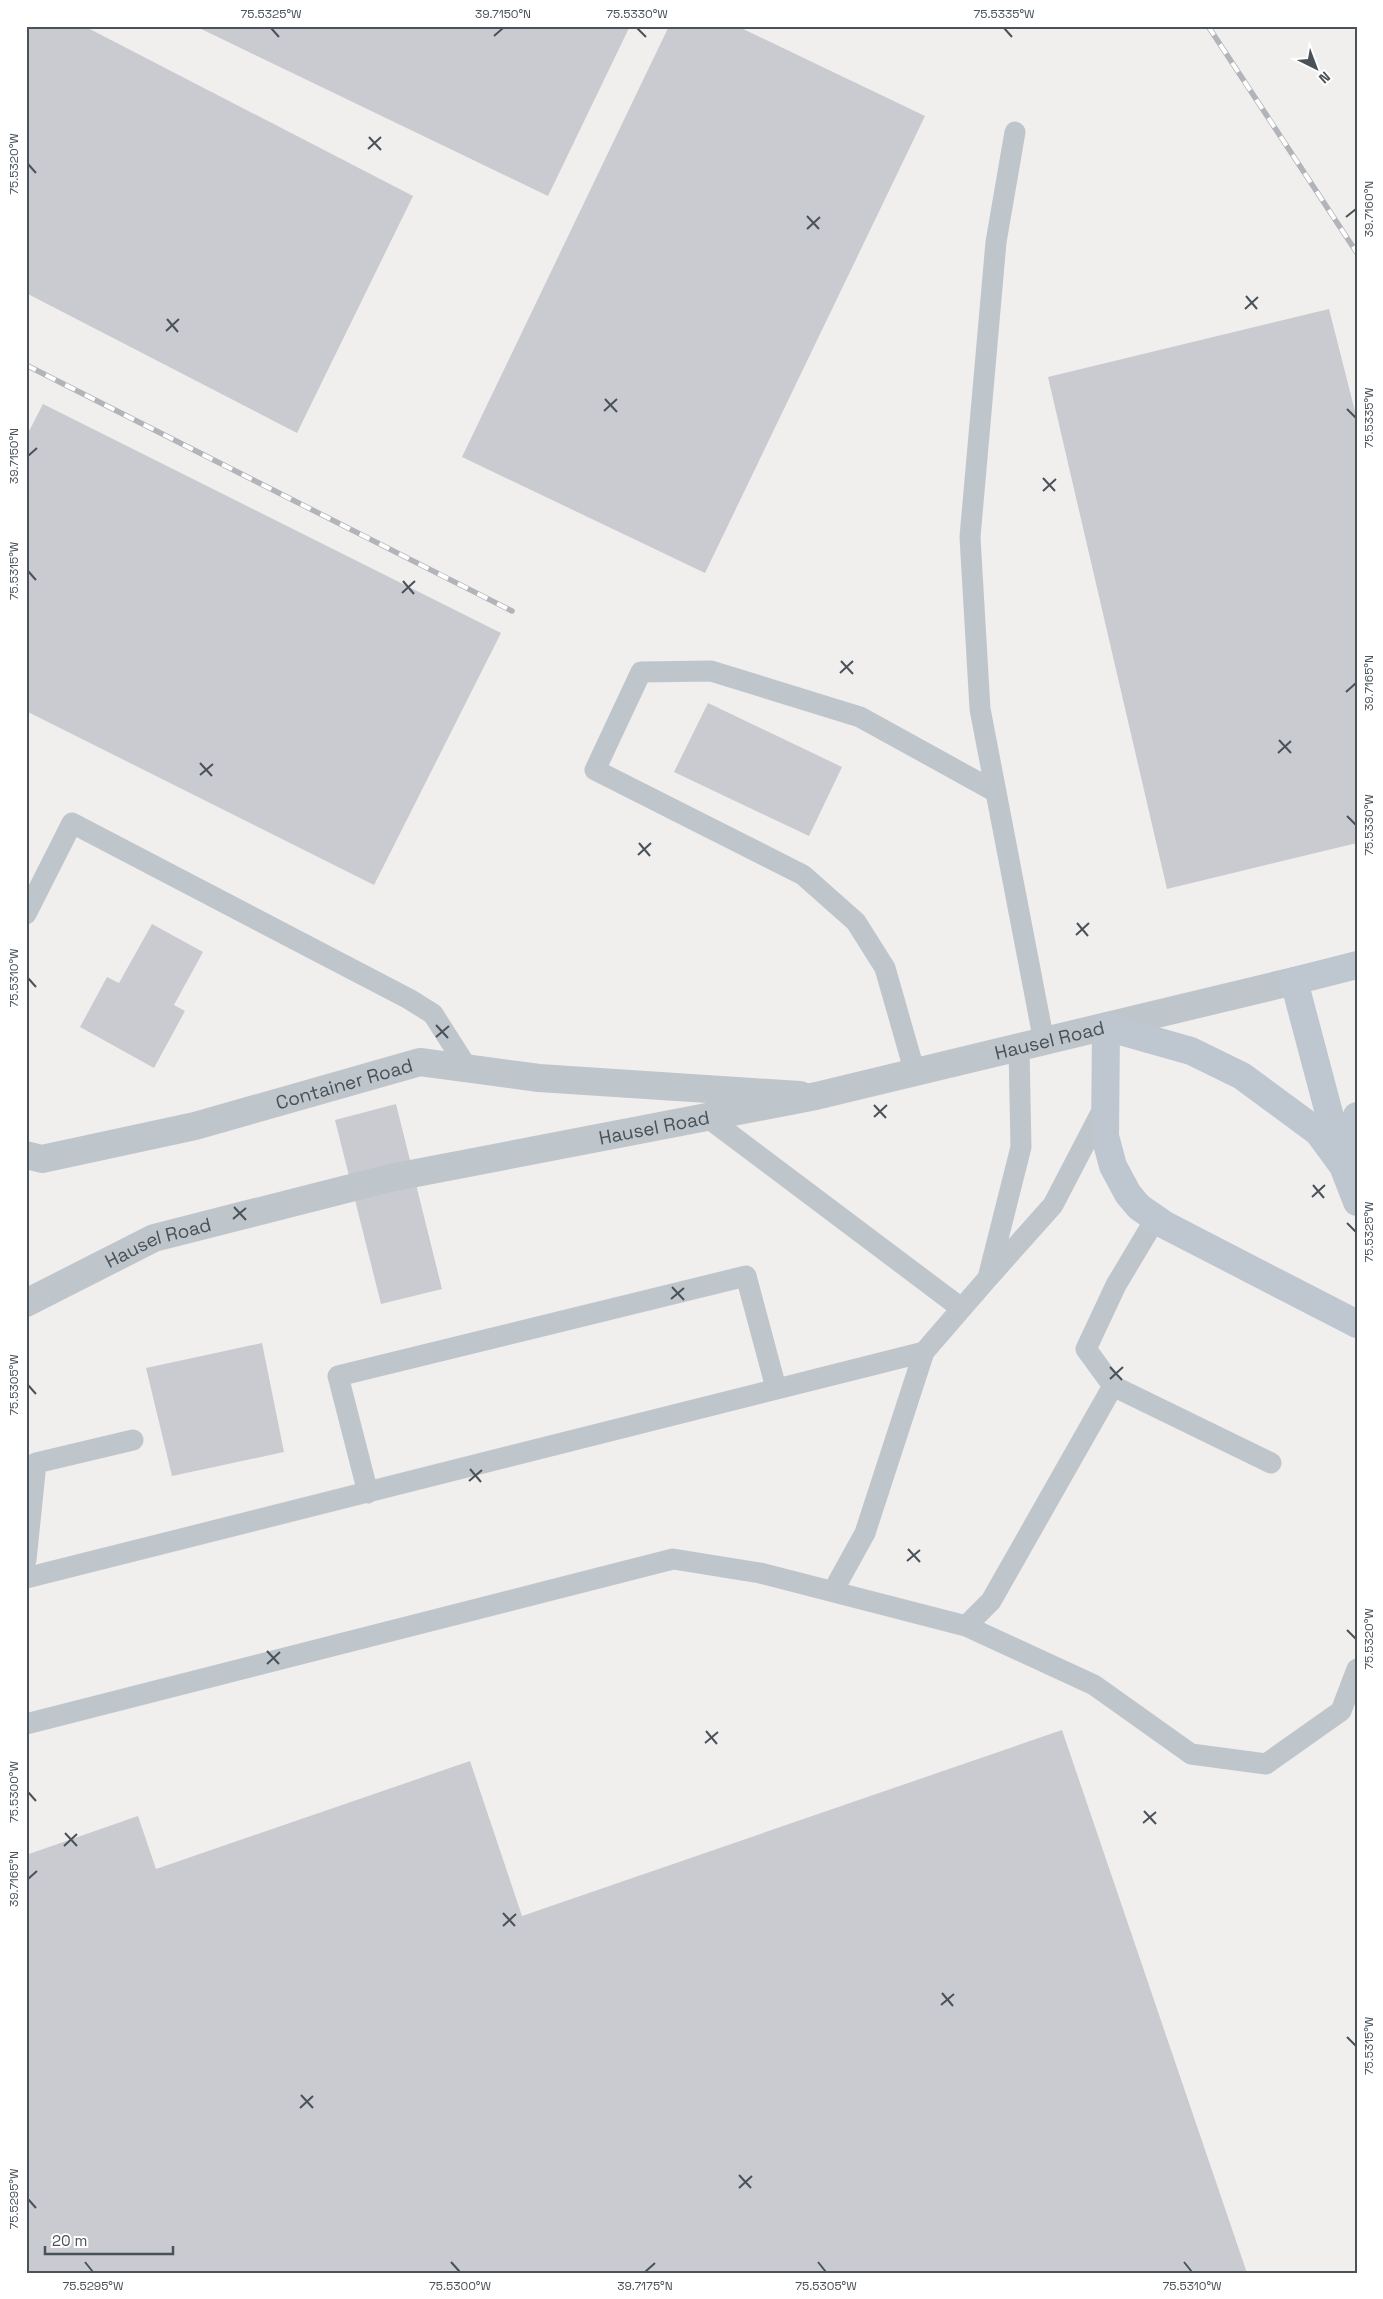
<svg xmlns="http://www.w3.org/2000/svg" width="1383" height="2299" viewBox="0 0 1383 2299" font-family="'Space Grotesk',sans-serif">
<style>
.building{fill:#c9cbd0}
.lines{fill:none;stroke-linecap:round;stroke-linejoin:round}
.service{stroke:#bec6cc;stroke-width:21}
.minor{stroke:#bec6cc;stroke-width:28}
.tertiary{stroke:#bec6cc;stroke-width:28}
.secondary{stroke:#bec7d0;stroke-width:28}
.rail-casing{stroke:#b1b4b8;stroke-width:5.5}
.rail{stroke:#fff;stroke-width:4;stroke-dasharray:11;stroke-linecap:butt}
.ticks{fill:none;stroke:#495259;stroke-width:2}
.labels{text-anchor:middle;stroke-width:5;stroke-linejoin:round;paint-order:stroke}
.street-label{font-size:19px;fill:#495259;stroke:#fff}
.neatline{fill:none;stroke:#495259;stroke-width:2}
.ticks-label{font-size:12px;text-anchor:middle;fill:#495259}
</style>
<rect width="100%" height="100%" fill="#f1eeee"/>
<path class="building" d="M26,26H84L413,196L297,433L26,293Z
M195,26H630L548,196Z
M669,26H737L925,116L705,573L462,457Z
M1329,309L1357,419V843L1167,889L1048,377Z
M43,404L501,633L374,885L26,711V437Z
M708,703L842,767L809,836L674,772Z
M152,924L203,952L174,1005L185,1011L154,1068L80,1027L107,977L119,983Z
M396,1104L442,1289L381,1304L335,1120Z
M262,1343L284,1452L172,1476L146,1368Z
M1062,1730L1247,2273H26V1855L138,1816L156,1869L470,1761L522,1916Z"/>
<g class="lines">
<path class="service" d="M1015,132L996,242L970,537L980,709L1044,1042
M26,914L72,823L409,999L433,1014L468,1069
M1019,1048L1021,1147L988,1278L1053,1205L1105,1105
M915,1073L885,968L856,922L803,875L595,770L641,672L711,671L860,717L996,792
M707,1117L961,1308
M1156,1218L1116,1285L1086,1349L1113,1386L1271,1463
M368,1493L338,1376L746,1276L776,1388
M26,1560L36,1463L133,1440
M26,1578L924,1352L988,1278
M833,1591L865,1533L924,1352
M966,1626L1094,1685L1191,1754L1266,1764L1341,1711L1357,1669
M26,1724L673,1559L760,1573L966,1626L991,1601L1113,1386"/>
<path class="minor" id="s1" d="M26,1155L42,1159L195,1126L420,1062L539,1078L800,1095"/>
<path class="tertiary" id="s2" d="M26,1303L154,1238L390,1178L816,1096L1294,981"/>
<path class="secondary" d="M1357,965L1294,981L1343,1166L1357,1202
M1344,1164L1357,1116
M1343,1166L1318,1132L1242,1076L1191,1051L1106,1027L1105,1136L1113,1166L1128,1194L1139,1207L1165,1225L1357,1324"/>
<defs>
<path id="rail" d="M1208,26L1357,253
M26,365L512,611"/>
</defs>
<use href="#rail" class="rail-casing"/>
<use href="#rail" class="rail"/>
</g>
<path class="ticks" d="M271,28L279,37M637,28L646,37M1004,28L1012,37M494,36L503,28M369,137L381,150M368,149L381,137M28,164L36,173M807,216L819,229M1346,217L1356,209M807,229L820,217M1246,296L1257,309M1245,309L1258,297M167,319L178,332M166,331L179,319M605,399L617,412M1347,409L1356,418M604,411L617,399M28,456L37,448M1043,478L1055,491M1043,491L1056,479M28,571L36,580M403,581L414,594M402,593L415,581M841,661L853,674M840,673L853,661M1346,692L1356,683M1279,740L1291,753M1278,753L1291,741M200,763L212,776M200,775L213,764M1347,816L1356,825M639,843L650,856M638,855L651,843M1077,923L1088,936M1076,935L1089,923M28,978L36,987M436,1025L448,1038M436,1037L449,1026M874,1105L886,1118M874,1117L887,1105M1313,1185L1324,1198M1312,1197L1325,1185M234,1207L246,1220M233,1219L246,1208M1347,1223L1356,1232M672,1287L684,1300M671,1299L684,1288M1110,1367L1122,1380M1110,1379L1123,1367M28,1385L36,1394M470,1469L481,1482M469,1481L482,1470M908,1549L920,1562M907,1561L920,1550M1347,1630L1356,1639M267,1651L279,1664M267,1664L280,1652M706,1731L717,1744M705,1743L718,1732M28,1792L36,1801M1144,1811L1156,1824M1143,1823L1156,1812M65,1833L77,1846M64,1846L77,1834M28,1879L37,1871M503,1913L515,1926M503,1926L516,1914M942,1993L953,2006M941,2005L954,1994M1347,2037L1356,2046M301,2095L313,2108M300,2108L313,2096M739,2175L751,2188M739,2188L752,2176M28,2199L36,2208M85,2262L93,2272M451,2262L460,2272M818,2262L826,2272M1184,2262L1192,2272M645,2272L655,2263"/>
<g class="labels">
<g class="street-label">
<text dy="7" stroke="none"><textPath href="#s2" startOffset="1061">Hausel Road</textPath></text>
<text dy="7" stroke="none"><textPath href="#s1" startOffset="328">Container Road</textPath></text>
<text dy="7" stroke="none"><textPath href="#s2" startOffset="656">Hausel Road</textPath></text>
<text dy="7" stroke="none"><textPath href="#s2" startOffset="146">Hausel Road</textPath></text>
</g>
</g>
<rect width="1383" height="2299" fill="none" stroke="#ffffff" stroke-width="55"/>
<g transform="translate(1316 68) rotate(138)" stroke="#ffffff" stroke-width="4" paint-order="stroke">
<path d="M0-4L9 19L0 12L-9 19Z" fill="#495259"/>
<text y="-8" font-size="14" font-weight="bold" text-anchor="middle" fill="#495259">N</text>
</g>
<path d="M45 2246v8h128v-8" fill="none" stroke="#495259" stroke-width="2.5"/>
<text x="52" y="2246" font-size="15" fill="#495259" stroke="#ffffff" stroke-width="4" paint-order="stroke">20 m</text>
<rect x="28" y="28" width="1328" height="2244" class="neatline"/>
<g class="ticks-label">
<text x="271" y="18">75.5325°W</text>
<text x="503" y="18">39.7150°N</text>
<text x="637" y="18">75.5330°W</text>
<text x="1004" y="18">75.5335°W</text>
<text transform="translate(14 164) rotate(-90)" y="4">75.5320°W</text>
<text transform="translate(1369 209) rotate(-90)" y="4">39.7160°N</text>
<text transform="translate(1369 418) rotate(-90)" y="4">75.5335°W</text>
<text transform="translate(14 456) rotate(-90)" y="4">39.7150°N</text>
<text transform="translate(14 571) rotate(-90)" y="4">75.5315°W</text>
<text transform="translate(1369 683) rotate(-90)" y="4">39.7165°N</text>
<text transform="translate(1369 825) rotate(-90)" y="4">75.5330°W</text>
<text transform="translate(14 978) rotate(-90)" y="4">75.5310°W</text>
<text transform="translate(1369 1232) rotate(-90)" y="4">75.5325°W</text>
<text transform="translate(14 1385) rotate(-90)" y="4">75.5305°W</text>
<text transform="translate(1369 1639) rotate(-90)" y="4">75.5320°W</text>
<text transform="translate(14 1792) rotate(-90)" y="4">75.5300°W</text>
<text transform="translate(14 1879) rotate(-90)" y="4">39.7165°N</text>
<text transform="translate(1369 2046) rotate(-90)" y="4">75.5315°W</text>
<text transform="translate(14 2199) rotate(-90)" y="4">75.5295°W</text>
<text x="93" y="2290">75.5295°W</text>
<text x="460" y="2290">75.5300°W</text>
<text x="645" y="2290">39.7175°N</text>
<text x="826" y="2290">75.5305°W</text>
<text x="1192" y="2290">75.5310°W</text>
</g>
</svg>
